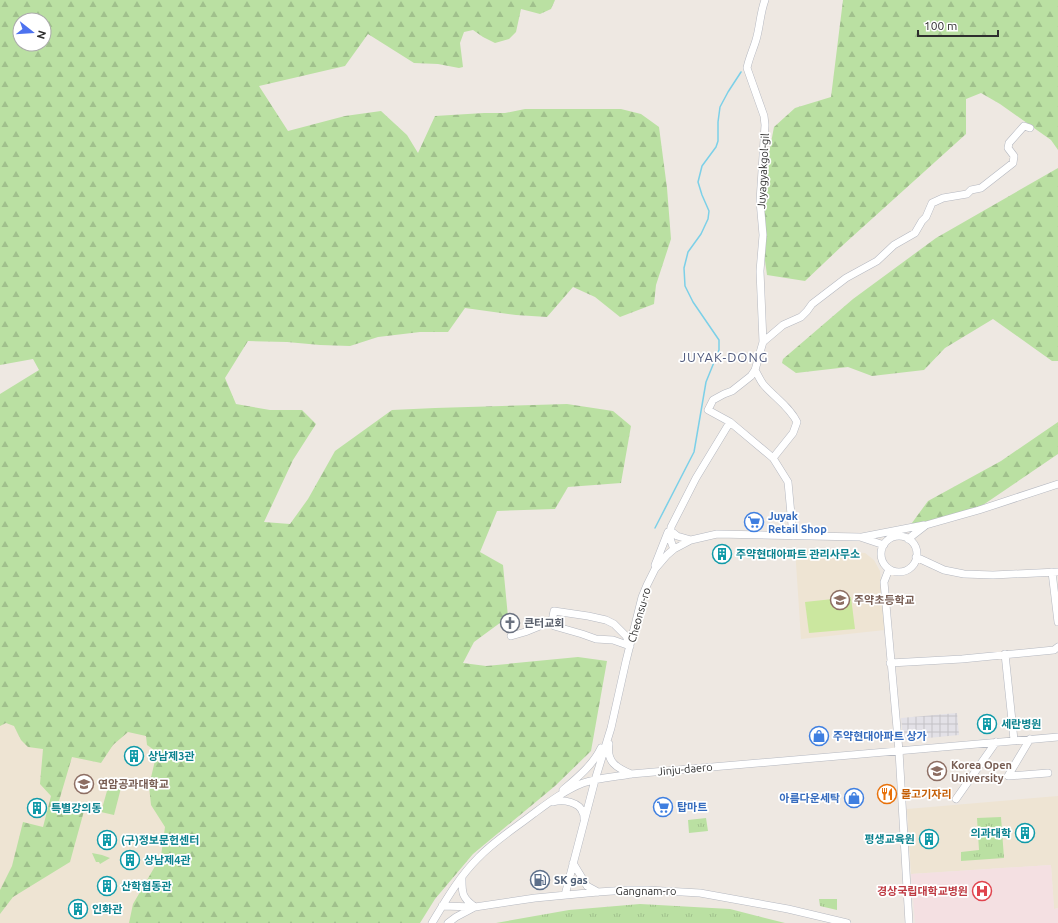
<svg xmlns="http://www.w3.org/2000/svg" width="1058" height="923" viewBox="0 0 1058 923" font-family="Ubuntu,'Noto Sans KR',sans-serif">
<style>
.industrial{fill:url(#industrial-grid)}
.education{fill:#eee4d3}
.medical{fill:#f4e0e2}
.grass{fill:#bae0a2}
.forest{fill:url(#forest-firs);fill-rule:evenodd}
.park{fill:url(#park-tufts)}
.pitch{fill:#cbe79f}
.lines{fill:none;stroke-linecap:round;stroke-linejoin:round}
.stream{stroke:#7cd0e8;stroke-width:1.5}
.minor-casing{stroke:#b5b8c0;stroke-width:8}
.minor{stroke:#fff;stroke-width:7}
.labels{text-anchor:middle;stroke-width:3.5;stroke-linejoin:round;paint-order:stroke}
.street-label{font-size:11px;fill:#2e2e2e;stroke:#fff}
.shop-label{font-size:11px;font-weight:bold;fill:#366cbe;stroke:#fff;text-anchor:start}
.culture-label{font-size:11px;font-weight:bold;fill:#0d838f;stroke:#fff;text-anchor:start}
.education-label{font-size:11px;font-weight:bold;fill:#785e54;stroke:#fff;text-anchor:start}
.worship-label{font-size:11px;font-weight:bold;fill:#5b616d;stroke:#fff;text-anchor:start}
.food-label{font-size:11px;font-weight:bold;fill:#c56008;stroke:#fff;text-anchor:start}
.service-label{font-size:11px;font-weight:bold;fill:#4e5e75;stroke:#fff;text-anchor:start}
.health-label{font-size:11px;font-weight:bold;fill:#be3a42;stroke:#fff;text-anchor:end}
.quarter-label{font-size:13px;letter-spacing:1px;fill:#505a7d;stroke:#fff}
</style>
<defs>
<pattern id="industrial-grid" width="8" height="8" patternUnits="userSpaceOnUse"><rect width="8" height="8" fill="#e3e1e7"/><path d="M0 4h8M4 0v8" fill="none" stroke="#c3c1c6"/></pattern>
<pattern id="forest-firs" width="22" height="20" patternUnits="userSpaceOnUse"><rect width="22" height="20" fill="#bae0a2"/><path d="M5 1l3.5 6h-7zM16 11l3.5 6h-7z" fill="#a0c08c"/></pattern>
<pattern id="park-tufts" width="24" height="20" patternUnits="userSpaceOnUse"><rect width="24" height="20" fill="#bae0a2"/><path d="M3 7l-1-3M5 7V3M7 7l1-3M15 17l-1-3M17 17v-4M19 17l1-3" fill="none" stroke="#a0c08c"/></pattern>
</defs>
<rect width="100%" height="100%" fill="#eee8e2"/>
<path class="industrial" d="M957,713L959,735L907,740L903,738L901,718Z"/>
<path class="education" d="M795,548L865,553L874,560L880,571L885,630L801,639Z
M0,717L159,722L176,847L136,923H0Z
M1058,796V908L1054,909L1051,865L911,874L907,809Z"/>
<path class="medical" d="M1051,865L1054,909L1058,908V923H915L911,874Z"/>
<path class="grass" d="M109,784L121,788L114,815L101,812Z
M92,853L102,855L110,858L100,864L99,862H96Z"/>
<path class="forest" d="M0,0H555L551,9L540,14L521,9L516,32L509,39L495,43L483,37L473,30L464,32L460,43L463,67L459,68L438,64L414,63L368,34L345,66L259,86L288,131L345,116L381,111L407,135L418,153L435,116L484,113H505L525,109H621L641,114L659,127L667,188L671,239L656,285L654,304L620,317L595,297L573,287L547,317L516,315L465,308L448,332H420L378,337L350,346L320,345L287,342L248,341L225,378L236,404L270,410H302L316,424L293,460L264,522L290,524L308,499L335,451L392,410L435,408L567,404L613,411L631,426L621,483L568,487L555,509L497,511L480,552L503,565L508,617L474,642L463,663L486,666L578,657L607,661L591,751L555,786L473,854L435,899L420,923H129L133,904L161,856L165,827L151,805L149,786L157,752L147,745L146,736L128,732L113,745L101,763L72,757L59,801L84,811L70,862L13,897L0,914V890L12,866L23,822L43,827L51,796L40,784L43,749L28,747L21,740L14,726L6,723L0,726V394L39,370L33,359L0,365ZM20,20H44V44H20Z
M843,0H1058V150L1051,140L1000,104L981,93L966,99V134L843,245L805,281L767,275L758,210L774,127L795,108L831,97Z
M1058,168V361H1052L993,319L945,348L924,370L872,376L848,367L796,373L782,363L783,359L853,299L936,238Z
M1058,422V454L980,507L909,527L928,501L1001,461Z"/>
<path class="park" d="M1001,817L1004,858L961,861V852L979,850L977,818Z
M706,818L708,831L689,833L688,820Z
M819,899H837V910L820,906Z
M640,904L730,909L785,923H496L569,910Z"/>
<path class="pitch" d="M851,597L855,629L809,633L805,602Z"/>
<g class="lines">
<path class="stream" d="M655,528L694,452L706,382L719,350V340L693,302L685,286L684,268L688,252L701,234L708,219L709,211L702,195L698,182L702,166L716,147L718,141V122L720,107L728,92L741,72"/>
<defs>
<path id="minor" d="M765,0C760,13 760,27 756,40C753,50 749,58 747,68L764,116L765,125L760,201L763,235L760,271L763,342L755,370L751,376L732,391L724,394L713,400L708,410L730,422L773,458L788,482L793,536
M763,342L783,325L801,317L807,311L812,304L846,278L877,261L894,245L915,233L922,221L926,217L932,203L943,198L967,194L971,190L981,188L1013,163L1014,156L1008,148L1009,143L1024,126L1030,128
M755,370C758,375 760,380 763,384C774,397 789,406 797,422L793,433L773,458
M671,527V531L677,536L691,540
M881 554a18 18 0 1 1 36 0a18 18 0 1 1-36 0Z
M862,537L924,525
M908,539L926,525L979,510L1058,484
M674,549C670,540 669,536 671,527L696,478L730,422
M916,557L944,570L964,574L993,575L1058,572
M655,565L668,532
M889,569L884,582L899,751L909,923
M1052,572L1058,622
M554,611L588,616L606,620L614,624L626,636L630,646L613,640L596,639L582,634L554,626L552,621Z
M511,636L525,632L552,621
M1005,654L1014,740
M890,663L962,659L1054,650L1058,647
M1030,739L1008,776L1048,773
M609,744C606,762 617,768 631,774
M563,790C577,778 593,765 601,748
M956,799L996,742
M553,802C563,799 580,802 583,813C584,814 584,818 584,819
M573,863L587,886L598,892
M462,877C462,892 461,897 475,907
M565,895L595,780L611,728L626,661L642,597L647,585L655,569L667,555L674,549L691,540L717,534L860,537L884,545
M442,906L475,907L535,898L598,892L628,890H647L700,893L788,909L847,923
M432,923C446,900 459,877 478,858C494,841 515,828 533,814C548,803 565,790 583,783C598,778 615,777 631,774L1058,737
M448,923L456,917L473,908"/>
</defs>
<use href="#minor" class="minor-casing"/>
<use href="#minor" class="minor"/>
</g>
<defs>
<symbol id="supermarket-ring" viewBox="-11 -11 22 22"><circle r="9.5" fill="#fff" stroke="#3f7fe0" stroke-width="1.5"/><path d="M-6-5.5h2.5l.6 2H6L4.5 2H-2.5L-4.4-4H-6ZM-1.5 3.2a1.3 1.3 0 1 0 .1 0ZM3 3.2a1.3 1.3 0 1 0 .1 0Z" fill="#3f7fe0"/></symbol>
<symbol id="building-ring" viewBox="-11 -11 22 22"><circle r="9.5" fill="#fff" stroke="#0f9aa8" stroke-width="1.5"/><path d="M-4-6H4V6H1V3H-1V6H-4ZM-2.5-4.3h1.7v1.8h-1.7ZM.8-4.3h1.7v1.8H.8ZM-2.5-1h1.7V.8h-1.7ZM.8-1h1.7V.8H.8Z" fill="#0f9aa8"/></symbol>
<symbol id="school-ring" viewBox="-11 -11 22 22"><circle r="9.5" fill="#fff" stroke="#8d6e63" stroke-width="1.5"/><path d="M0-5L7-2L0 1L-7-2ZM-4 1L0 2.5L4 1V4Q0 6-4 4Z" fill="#8d6e63"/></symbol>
<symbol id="church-ring" viewBox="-11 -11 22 22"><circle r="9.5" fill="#fff" stroke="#6b7280" stroke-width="1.5"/><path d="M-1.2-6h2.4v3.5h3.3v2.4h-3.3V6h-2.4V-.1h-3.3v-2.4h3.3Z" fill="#6b7280"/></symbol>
<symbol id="shop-ring" viewBox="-11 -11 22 22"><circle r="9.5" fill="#fff" stroke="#3f7fe0" stroke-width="1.5"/><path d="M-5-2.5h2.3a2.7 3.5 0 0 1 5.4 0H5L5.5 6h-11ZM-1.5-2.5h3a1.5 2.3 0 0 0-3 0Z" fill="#3f7fe0"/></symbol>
<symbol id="university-ring" viewBox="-11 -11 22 22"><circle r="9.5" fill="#fff" stroke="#8d6e63" stroke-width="1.5"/><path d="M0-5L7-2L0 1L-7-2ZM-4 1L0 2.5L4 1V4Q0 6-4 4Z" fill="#8d6e63"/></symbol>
<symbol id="restaurant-ring" viewBox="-11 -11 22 22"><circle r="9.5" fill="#fff" stroke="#e8710a" stroke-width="1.5"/><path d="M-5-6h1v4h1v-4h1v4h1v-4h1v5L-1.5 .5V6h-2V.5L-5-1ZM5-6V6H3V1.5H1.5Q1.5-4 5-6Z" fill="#e8710a"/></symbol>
<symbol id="fuel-ring" viewBox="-11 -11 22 22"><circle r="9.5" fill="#fff" stroke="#5c6f8a" stroke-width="1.5"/><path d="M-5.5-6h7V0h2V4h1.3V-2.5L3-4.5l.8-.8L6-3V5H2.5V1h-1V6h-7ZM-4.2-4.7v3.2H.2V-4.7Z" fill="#5c6f8a"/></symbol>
<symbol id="hospital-ring" viewBox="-11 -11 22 22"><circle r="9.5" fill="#fff" stroke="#e0444e" stroke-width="1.5"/><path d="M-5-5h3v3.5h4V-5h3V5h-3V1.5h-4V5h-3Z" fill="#e0444e"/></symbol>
</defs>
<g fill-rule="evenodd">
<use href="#supermarket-ring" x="743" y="511" width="22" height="22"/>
<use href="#building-ring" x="711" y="543" width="22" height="22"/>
<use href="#school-ring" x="829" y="589" width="22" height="22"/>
<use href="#church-ring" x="499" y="612" width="22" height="22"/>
<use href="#building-ring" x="976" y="713" width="22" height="22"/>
<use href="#shop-ring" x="808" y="725" width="22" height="22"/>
<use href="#building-ring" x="123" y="745" width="22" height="22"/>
<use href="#university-ring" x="926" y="760" width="22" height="22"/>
<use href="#university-ring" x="73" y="773" width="22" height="22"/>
<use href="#restaurant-ring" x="876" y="783" width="22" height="22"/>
<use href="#shop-ring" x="843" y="787" width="22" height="22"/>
<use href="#supermarket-ring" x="652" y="796" width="22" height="22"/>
<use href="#building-ring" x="26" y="797" width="22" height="22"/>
<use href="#building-ring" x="1014" y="822" width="22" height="22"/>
<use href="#building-ring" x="918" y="828" width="22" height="22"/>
<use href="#building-ring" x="96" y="829" width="22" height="22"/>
<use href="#building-ring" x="119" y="849" width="22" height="22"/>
<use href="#fuel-ring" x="529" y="869" width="22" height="22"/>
<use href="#building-ring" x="96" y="875" width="22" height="22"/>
<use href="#hospital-ring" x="971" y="880" width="22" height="22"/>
<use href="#building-ring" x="67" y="898" width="22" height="22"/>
</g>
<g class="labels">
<g class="street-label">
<text transform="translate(763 171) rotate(-87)" y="4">Juyagyakgol-gil</text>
<text transform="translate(639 615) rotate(-74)" y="4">Cheonsu-ro</text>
<text transform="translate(685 769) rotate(-5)" y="4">Jinju-daero</text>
<text x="646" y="895">Gangnam-ro</text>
</g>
<g class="shop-label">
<text x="768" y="520">Juyak<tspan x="768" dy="13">Retail Shop</tspan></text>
<text x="833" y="740">주약현대아파트 상가</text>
<text x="840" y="802" text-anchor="end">아름다운세탁</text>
<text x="677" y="811">탑마트</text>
</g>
<g class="culture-label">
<text x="736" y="558">주약현대아파트 관리사무소</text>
<text x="1001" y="728">세란병원</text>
<text x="148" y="760">상남제3관</text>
<text x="51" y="812">특별강의동</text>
<text x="1011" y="837" text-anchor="end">의과대학</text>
<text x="915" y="843" text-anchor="end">평생교육원</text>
<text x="121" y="844">(구)정보문헌센터</text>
<text x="144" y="864">상남제4관</text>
<text x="121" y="890">산학협동관</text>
<text x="92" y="913">인화관</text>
</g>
<g class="education-label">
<text x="854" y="604">주약초등학교</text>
<text x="951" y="769">Korea Open<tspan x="951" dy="13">University</tspan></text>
<text x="98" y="788">연암공과대학교</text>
</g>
<g class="worship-label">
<text x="524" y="627">큰터교회</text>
</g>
<g class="food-label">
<text x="901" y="798">물고기자리</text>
</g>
<g class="service-label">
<text x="554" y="884">SK gas</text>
</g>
<g class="health-label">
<text x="968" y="895">경상국립대학교병원</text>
</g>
<g class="quarter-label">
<text x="724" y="362">JUYAK-DONG</text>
</g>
</g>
<g transform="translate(32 32) rotate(107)"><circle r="19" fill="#ffffff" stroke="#ababab"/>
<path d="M0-3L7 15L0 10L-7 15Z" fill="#4d72ef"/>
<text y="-6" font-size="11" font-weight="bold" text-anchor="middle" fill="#2e2e2e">N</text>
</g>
<path d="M918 30v6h80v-6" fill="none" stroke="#2e2e2e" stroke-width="2"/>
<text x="924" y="30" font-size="12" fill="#2e2e2e" stroke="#ffffff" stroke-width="3" paint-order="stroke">100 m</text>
</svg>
